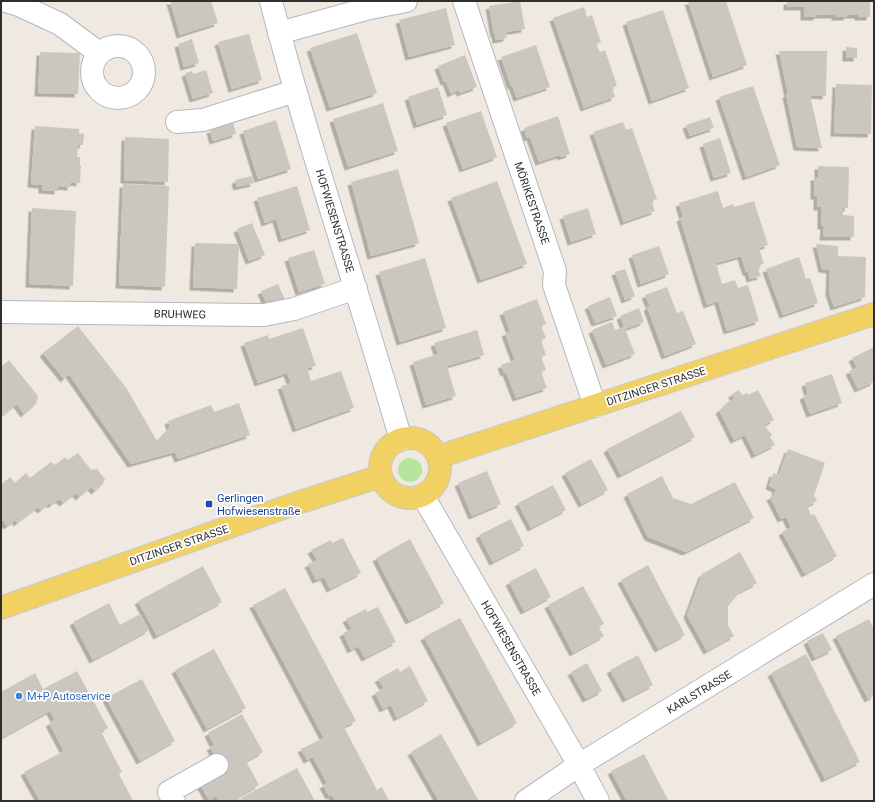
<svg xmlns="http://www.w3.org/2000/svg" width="875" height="802" viewBox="0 0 875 802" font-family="Roboto,sans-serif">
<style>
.green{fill:#b6e59e}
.building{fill:#cbc7bf;filter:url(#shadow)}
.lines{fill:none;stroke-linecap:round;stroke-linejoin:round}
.minor-casing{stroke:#b4b7c1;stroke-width:24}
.major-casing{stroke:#c9c9c9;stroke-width:24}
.minor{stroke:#fff;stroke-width:22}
.major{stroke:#f2d163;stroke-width:22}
.transit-dot{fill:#1a4fb4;stroke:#fff;stroke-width:1.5}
.shop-dot{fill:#3f7fe0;stroke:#fff;stroke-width:1.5}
.labels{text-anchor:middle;stroke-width:3.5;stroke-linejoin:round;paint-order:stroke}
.street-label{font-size:11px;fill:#2e2e2e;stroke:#fff}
.transit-label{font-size:11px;fill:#164399;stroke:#fff;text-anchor:start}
.shop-label{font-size:11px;fill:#366cbe;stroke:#fff;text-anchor:start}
</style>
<defs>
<filter id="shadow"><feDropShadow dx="-3.5" dy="3.5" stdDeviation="0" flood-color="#0004"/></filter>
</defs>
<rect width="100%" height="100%" fill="#efe9e1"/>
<path class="green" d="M398 470a12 12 0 1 1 24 0a12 12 0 1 1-24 0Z"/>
<path class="building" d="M170,1H211L218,23L180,35Z
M520,1L525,29L506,32L507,38L496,40L495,34H494L489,6Z
M688,1H726L747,65L713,77Z
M787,1H870V17H858V15H847V17H835V15H817V17H804V7H787Z
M584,7L587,17L592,15L601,42L596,44L600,52L605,50L617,86L612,88L615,97L584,108L553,18Z
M446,8L455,45L409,57L399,20Z
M663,10L689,88L652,101L626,22Z
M357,33L377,93L330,108L310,48Z
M249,34L262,80L232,89L218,42Z
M192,39L199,63L184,67L178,44Z
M536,45L550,87L517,98L512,85L511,86L501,57Z
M846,47L857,48V58H846Z
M779,51H827L826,96L810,95L822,148L797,147L786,94H788Z
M40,52L80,53L78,94L38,93Z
M465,55L477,87L460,93L459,90L451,94L446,81L444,82L438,66Z
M206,70L213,93L193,99L185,73L192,71L193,74Z
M836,84L872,85L871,134L834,133Z
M753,86L780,165L746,177L719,97Z
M438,87L447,115L417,125L408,97Z
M383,103L398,151L348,167L333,119Z
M481,111L497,157L463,169L446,123Z
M558,116L570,154L561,157L560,155L539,162L530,137L527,138L524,128Z
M710,117L714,128L690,136L686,125Z
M276,120L291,169L258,179L243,131Z
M233,122L236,134L213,141L210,130Z
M623,122L626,130L632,128L657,199L651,201L655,211L624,222L593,132Z
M35,126L79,129V133L84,134L83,145H78L77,157H80V166H81L80,183L71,182V187L58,186V191L42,190V185L31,184Z
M125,137L169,139L168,182L124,180Z
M720,138L731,173L714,178L703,144Z
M818,166L849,167L848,208H843V215L854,216V237H823L824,226H821V207H817V196H814V177H818Z
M398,169L419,243L371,256L351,182Z
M252,176L254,183L237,187L235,180Z
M497,181L527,264L481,280L451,198Z
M123,184L169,186L165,287L119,285Z
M297,186L310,230L282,239L276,219L265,223L257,198Z
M718,191L723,208L733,204L734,207L754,201L768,245L759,248L764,264L759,265L760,269H758L761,276L750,279L748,272H746L741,256L716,263L722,284L735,280L738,288L748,285L759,321L727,331L718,301L707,305L680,218L683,217L679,203Z
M32,208L76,211L73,286L29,284Z
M588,208L596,234L571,242L563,216Z
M252,223L265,255L249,261L237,229Z
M195,243L239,244L237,289L193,287Z
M816,244L838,246V256L866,257L865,297L834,307L829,292L830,270L822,269Z
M659,246L669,274L641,284L632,255Z
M314,250L325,284L299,292L288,258Z
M799,257L806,279L810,278L818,303L783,315L766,269Z
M425,258L446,328L400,342L379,272Z
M625,269L635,296L625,300L615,272Z
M278,284L286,302L269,309L261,291Z
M667,287L677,313L683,311L696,344L665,356L647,307L650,306L645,295Z
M610,297L617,316L595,323L588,306Z
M537,299L546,324L541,326L546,338L541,340L546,355L541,357L546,370L541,372L547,388L516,398L506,372L504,373L501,365L515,360L505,333L510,331L503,312Z
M639,308L644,322L625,329L635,354L606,365L592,330L612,322L615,330L624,327L620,316Z
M78,326L127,389L157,441L170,427L168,421L211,405L214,412L239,403L250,435L178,459L175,452L131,464L69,374L64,379L43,353Z
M303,328L316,366L307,368L311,381L341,371L354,408L296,429L281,386L291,383L287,373L258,383L244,343L268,335L269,339Z
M477,330L484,355L447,366L456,396L426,405L413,362L438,354L434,343Z
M874,347V382L858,389L849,371L857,368L852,358Z
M9,360L38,396L36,404L24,414L17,404L2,416L1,415V367Z
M832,374L842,403L810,414L803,396L808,394L805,383Z
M739,390L742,395L747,393L748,395L758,390L774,420L764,425L772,435L770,437L775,445L755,455L745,435L734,440L719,410L727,405L726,403L734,399L732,394Z
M681,411L695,437L621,475L607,449Z
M788,449L825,463L814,495L817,501L807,506L811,515L814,514L837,556L805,574L782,532L791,527L786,517L781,519L770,497L774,495L776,489L769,486L773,473L779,475Z
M78,453L91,470L97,469L105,479L102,485L95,491L91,487L79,497L76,493L63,503L59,499L51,505L50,503L41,510L38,507L17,523L16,520L7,526L1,518V485L10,477L15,483L26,473L30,478L51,462L55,465L65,457L68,460Z
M591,459L608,490L582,504L565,473Z
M487,471L501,504L472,516L458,483Z
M662,476L673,498L691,504L735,482L754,518L686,552L648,537L627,494Z
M553,485L566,510L531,528L518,503Z
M511,519L524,546L493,562L479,535Z
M343,538L361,573L330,589L324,577L316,580L308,564L317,560L311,550L331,540L332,543Z
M410,539L444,603L409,621L376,558Z
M740,552L757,583L740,592L728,606V625L734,636L707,651L687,615L702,574Z
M648,565L685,635L658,649L621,580Z
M203,566L222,602L157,636L138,601Z
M536,568L551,597L524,611L509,582Z
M583,586L604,624L598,627L604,636L573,653L548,605Z
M285,588L356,721L344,727L377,790L382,787L389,801H335L332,795L329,796L323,785L327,783L313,757L307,760L301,749L324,738L253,605Z
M109,603L120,625L140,614L149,630L93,660L73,622Z
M378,607L396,642L365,658L358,646L351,650L343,633L352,629L346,619L366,609L367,612Z
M460,618L517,723L481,743L424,637Z
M869,619L874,629V696L868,699L836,636Z
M823,633L832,650L815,658L807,641Z
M214,649L246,708L207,729L175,670Z
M806,654L860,762L825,779L771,673Z
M638,655L653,685L626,699L610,670Z
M587,663L602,691L586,699L571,672Z
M410,666L428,701L397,718L391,705L383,709L375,693L384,688L378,679L398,668L400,672Z
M77,671L108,728L101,732L122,772L119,774L133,801H40L24,772L64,751L49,723L55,720L50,711L1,738V692L35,673L43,689Z
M142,679L175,741L140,761L106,698Z
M242,714L263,752L246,761L259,785L238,797L240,801H219L216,796L209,800L200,784L228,770L220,756L216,758L210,747L214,745L208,733Z
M441,734L479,801H439L411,752Z
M644,754L665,794L669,801H627L611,771Z
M297,768L315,801H243L241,798Z"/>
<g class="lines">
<defs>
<path id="minor" d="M5,1L19,5L60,24L99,53
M271,1C309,149 359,293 401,440
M464,1L555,271L554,285L595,406
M279,33L370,8L406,1
M92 72a26 26 0 1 1 52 0a26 26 0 1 1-52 0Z
M177,122L203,120L295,91
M1,312L264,315L294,309L356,288
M423,496L579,765L598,801
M174,801L169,792L217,765
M526,801L579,765L874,584"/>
<path id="major" d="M380 468a30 30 0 1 1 60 0a30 30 0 1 1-60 0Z
M438,457L874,314
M1,608L291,505L381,476"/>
</defs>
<use href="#minor" class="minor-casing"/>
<use href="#major" class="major-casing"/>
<use href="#minor" class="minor"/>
<use href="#major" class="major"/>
</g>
<rect class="transit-dot" x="205" y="500" width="8" height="8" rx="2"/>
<circle class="shop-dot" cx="19" cy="696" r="4"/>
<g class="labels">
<g class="street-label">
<text transform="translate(532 203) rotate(71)" y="4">MÖRIKESTRASSE</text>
<text transform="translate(335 221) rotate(73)" y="4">HOFWIESENSTRASSE</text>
<text transform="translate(180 314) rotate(1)" y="4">BRUHWEG</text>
<text transform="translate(656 386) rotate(-18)" y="4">DITZINGER STRASSE</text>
<text transform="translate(179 545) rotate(-19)" y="4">DITZINGER STRASSE</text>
<text transform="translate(511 648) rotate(60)" y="4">HOFWIESENSTRASSE</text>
<text transform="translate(699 692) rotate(-31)" y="4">KARLSTRASSE</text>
</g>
<g class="transit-label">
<text x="217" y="502">Gerlingen<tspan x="217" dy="13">Hofwiesenstraße</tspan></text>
</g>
<g class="shop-label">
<text x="27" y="700">M+P Autoservice</text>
</g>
</g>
<rect width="875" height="802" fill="none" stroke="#2e2e2e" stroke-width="4"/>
</svg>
